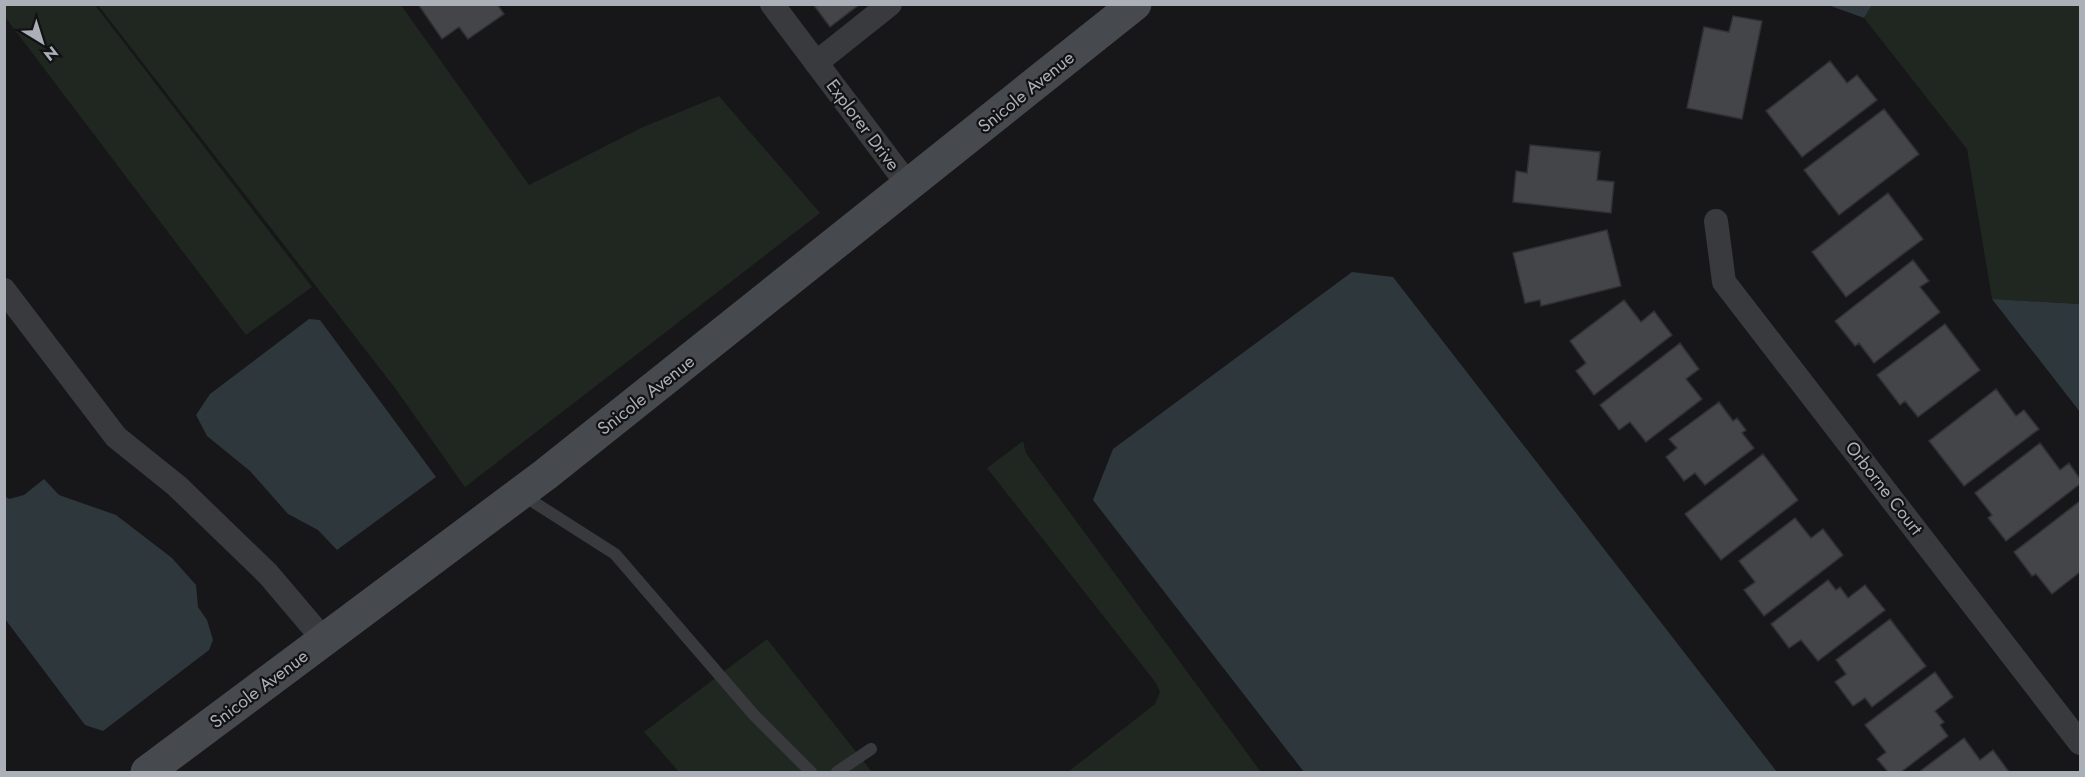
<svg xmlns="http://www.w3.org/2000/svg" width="2085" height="777" viewBox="0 0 2085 777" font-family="Jost,sans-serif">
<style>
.green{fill:#1f2720}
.water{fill:#2e373c}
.building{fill:#444549;stroke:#313135;stroke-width:1.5}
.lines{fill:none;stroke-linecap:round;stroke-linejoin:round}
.lane{stroke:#383a3e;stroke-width:12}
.street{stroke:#383a3e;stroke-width:24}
.secondary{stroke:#46494e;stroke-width:33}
.labels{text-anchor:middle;stroke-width:4.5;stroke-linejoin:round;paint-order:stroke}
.street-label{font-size:18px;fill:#aaafb8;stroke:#121214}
</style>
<rect width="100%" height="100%" fill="#171719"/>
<path class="green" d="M5,4L95,5L312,287L246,335L5,17Z
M98,5H401L529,185L643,127L719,96L820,213L465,487L395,388Z
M1872,5H2080V304L1992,299L1967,149L1864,18Z
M1023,441L1026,453L1261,772H1068L1155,704L1160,692L1156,683L987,468Z
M767,639L872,772H679L644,732Z"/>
<path class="water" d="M1828,5L1872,4V5L1864,18Z
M1352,272L1393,277L1777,772H1304L1093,500L1113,449Z
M1992,299L2080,304V412Z
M309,319L320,320L436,477L337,550L318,530L288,514L250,471L207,436L196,415L210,394Z
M44,479L59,495L116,515L172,558L196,585L198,607L207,620L213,640L209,650L103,731L85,725L5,619V496L9,499L24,495Z"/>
<path class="building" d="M418,4H497L504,14L468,39L459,27L442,39Z
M813,4H860L830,27Z
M1733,16L1762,21L1742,119L1687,108L1704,27L1729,32Z
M1830,61L1847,83L1857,75L1877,100L1802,157L1766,111Z
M1884,109L1919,154L1839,215L1804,170Z
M1530,145L1600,152L1597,180L1614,182L1611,213L1513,202L1516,171L1527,173Z
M1888,193L1923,239L1846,297L1812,252Z
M1607,230L1621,286L1541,306L1540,300L1525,303L1513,253Z
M1913,260L1929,281L1920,287L1940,312L1874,363L1859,343L1855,346L1835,321Z
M1624,300L1641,322L1654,311L1672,335L1594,395L1576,371L1586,363L1570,341Z
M1945,324L1980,370L1918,417L1905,401L1900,405L1877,375Z
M1680,343L1699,369L1686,379L1702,399L1646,442L1630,422L1619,430L1600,405Z
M1996,389L2016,416L2024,410L2039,429L1964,486L1929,441Z
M1719,402L1733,421L1737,418L1746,430L1742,433L1754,448L1705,485L1695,473L1684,481L1666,457L1677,448L1669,439Z
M2040,443L2060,470L2069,463L2080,479V484L2006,541L1988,518L1992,515L1975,493Z
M1763,454L1798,500L1721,560L1685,514Z
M2080,501V572L2052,594L2036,574L2032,576L2014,552Z
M1795,518L1811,538L1823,529L1843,555L1764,616L1744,590L1755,582L1739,561Z
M1828,580L1836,590L1840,587L1848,598L1865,585L1885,610L1818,661L1801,640L1789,648L1771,624Z
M1890,619L1926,666L1872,707L1865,698L1853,706L1835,682L1846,674L1836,660Z
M1935,672L1953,697L1935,711L1944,722L1940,725L1948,736L1901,772H1888L1877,759L1886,752L1865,725Z
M1964,738L1980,760L1993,750L2009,772H1919Z"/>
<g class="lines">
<path class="lane" d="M521,494L615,554L753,714L811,772
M837,772L871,749"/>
<path class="street" d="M772,4L909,186
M816,63L890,4
M1716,221L1724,282L2080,743
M4,290L116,437L177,486L268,574L324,640"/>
<path class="secondary" d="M147,772L546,474L1135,4"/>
</g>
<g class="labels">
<g class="street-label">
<text transform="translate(1026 92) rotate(-39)" y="6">Snicole Avenue</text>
<text transform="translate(863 125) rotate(53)" y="6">Explorer Drive</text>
<text transform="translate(646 395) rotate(-38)" y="6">Snicole Avenue</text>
<text transform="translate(1884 488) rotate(52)" y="6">Orborne Court</text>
<text transform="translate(259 689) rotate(-37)" y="6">Snicole Avenue</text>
</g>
</g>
<rect width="2085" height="777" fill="none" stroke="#aaafb8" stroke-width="12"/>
<g transform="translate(42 42) rotate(142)" stroke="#121214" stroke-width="4.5" paint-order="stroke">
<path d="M0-4.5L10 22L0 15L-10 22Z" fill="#aaafb8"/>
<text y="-9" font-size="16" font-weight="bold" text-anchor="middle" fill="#aaafb8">N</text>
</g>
</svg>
